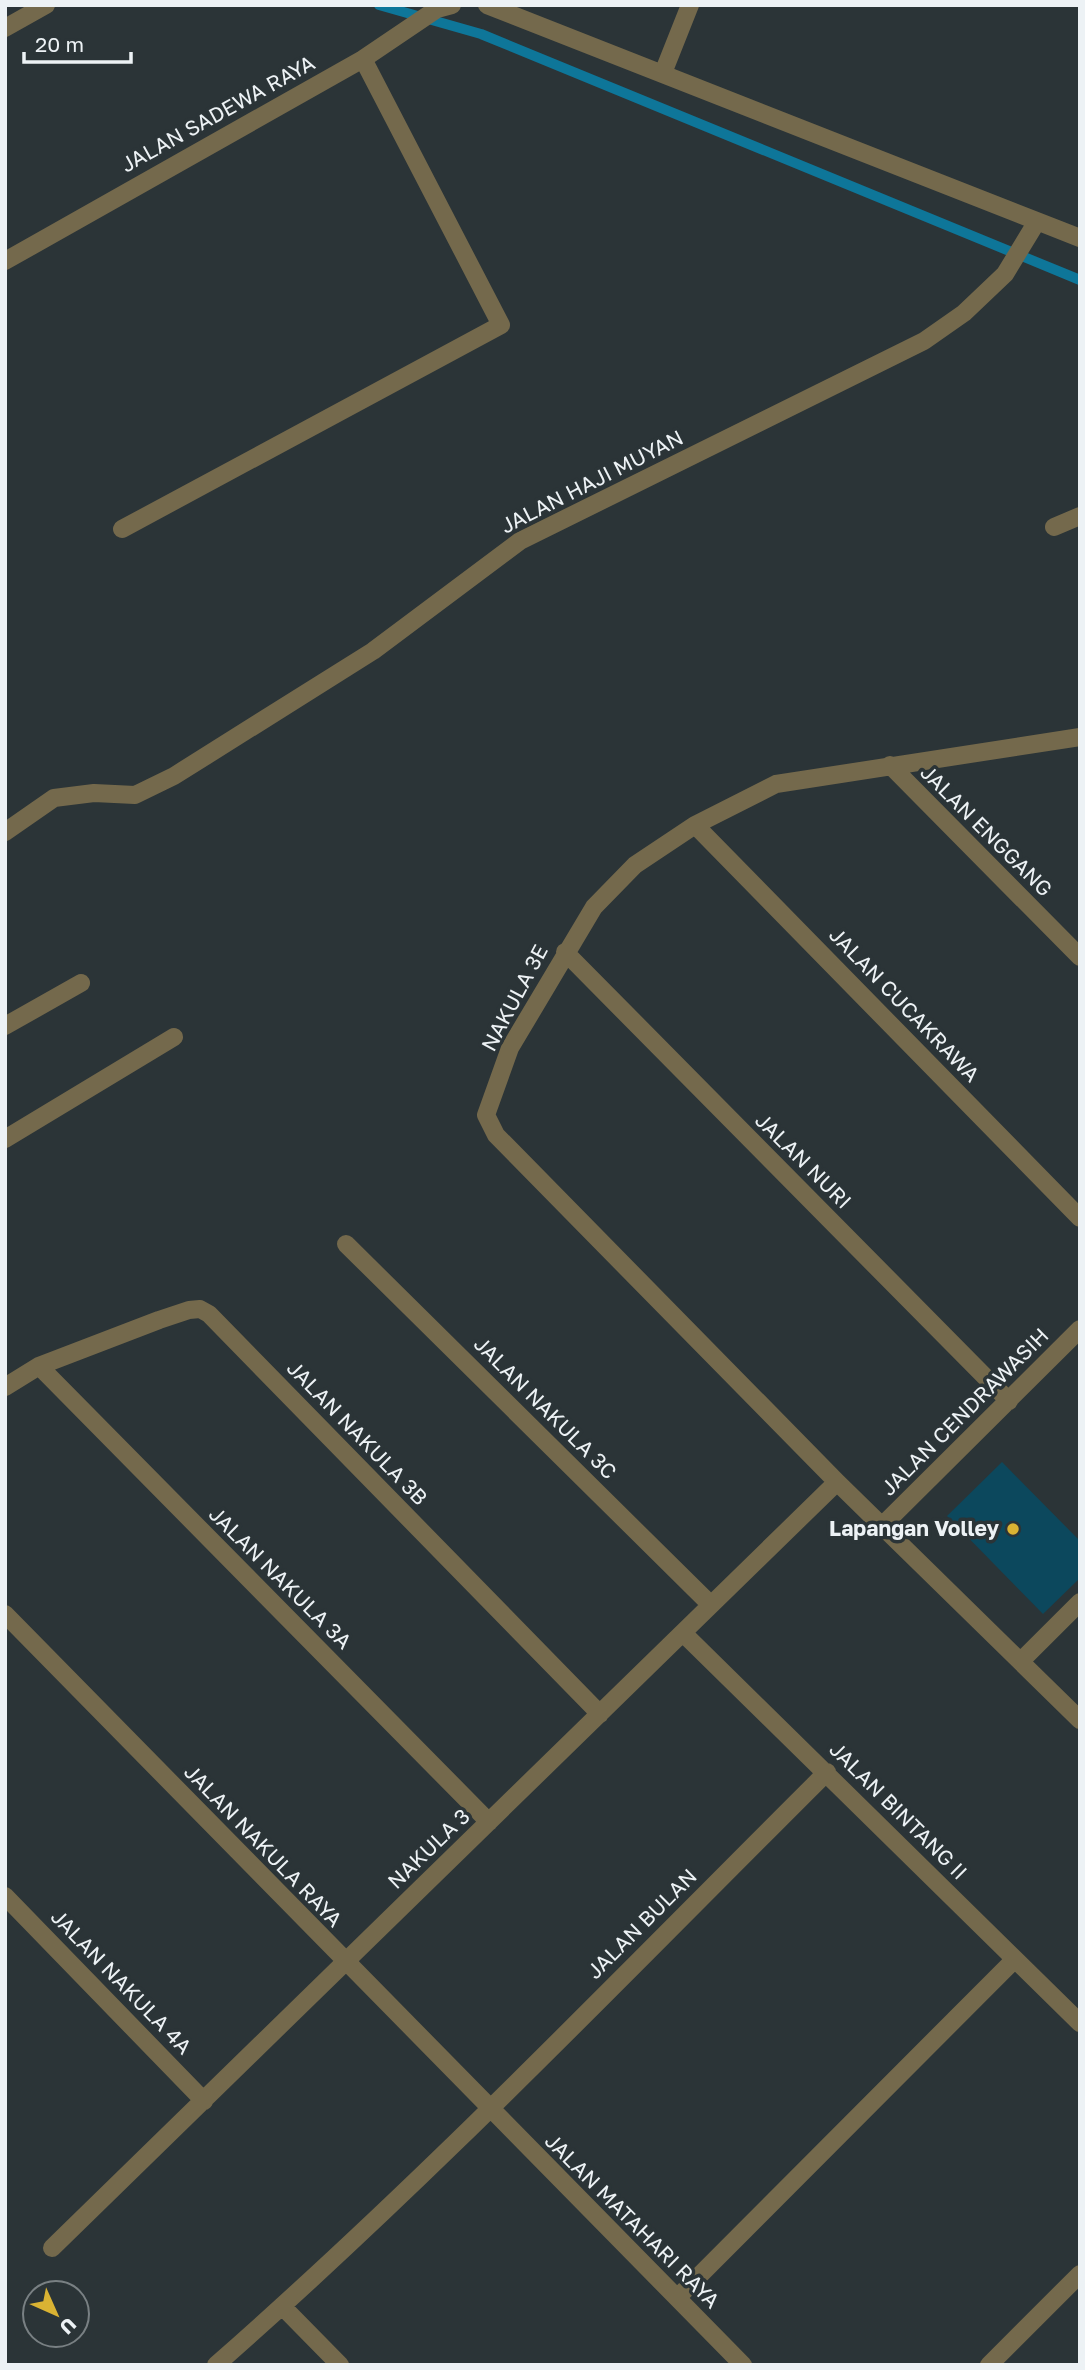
<svg xmlns="http://www.w3.org/2000/svg" width="1085" height="2370" viewBox="0 0 1085 2370" font-family="'Golos Text',sans-serif">
<style>
.green{fill:#0c485d}
.lines{fill:none;stroke-linecap:round;stroke-linejoin:round}
.stream{stroke:#0e7699;stroke-width:10}
.minor{stroke:#74694c;stroke-width:18}
.poi-dot{fill:#dab333;stroke:#2b3437;stroke-width:2.5}
.labels{text-anchor:middle;stroke-width:7;stroke-linejoin:round;paint-order:stroke}
.street-label{font-size:21px;fill:#edf2f5;stroke:#2b3437}
.poi-label{font-size:21px;font-weight:bold;fill:#edf2f5;stroke:#2b3437;text-anchor:end}
</style>
<rect width="100%" height="100%" fill="#2b3437"/>
<path class="green" d="M1002,1462L1080,1541V1578L1043,1614L947,1516Z"/>
<g class="lines">
<path class="stream" d="M379,5L481,34L1080,280"/>
<path class="minor" d="M487,5L1080,238
M5,28L46,5
M663,73L690,5
M5,261L363,59L437,9L452,5
M1054,527L1080,516
M122,529L501,325L363,59
M1080,737L776,784L695,825L635,865L594,907L510,1048L486,1115L496,1135L837,1482L1080,1720
M890,765L1080,957
M695,825L1080,1218
M5,832L54,798L94,793L135,795L174,776L373,651L520,541L924,341L964,313L1005,274L1036,223
M565,952L1009,1401
M5,1026L81,983
M5,1139L174,1037
M346,1244L711,1605
M39,1366L489,1822
M5,1387L39,1366L159,1320L189,1310L200,1309L209,1314L600,1714
M882,1526L1080,1329
M5,1614L743,2365
M683,1633L1080,2023
M1021,1661L1080,1602
M5,1896L204,2101
M52,2248L837,1482
M677,2298L1015,1959
M282,2306L340,2365
M216,2365C429,2178 626,1972 827,1772
M989,2365L1080,2274"/>
</g>
<circle class="poi-dot" cx="1013" cy="1529" r="7"/>
<g class="labels">
<g class="street-label">
<text transform="translate(218 114) rotate(-29)" y="7">JALAN SADEWA RAYA</text>
<text transform="translate(592 482) rotate(-27)" y="7">JALAN HAJI MUYAN</text>
<text transform="translate(986 831) rotate(45)" y="7">JALAN ENGGANG</text>
<text transform="translate(515 998) rotate(-62)" y="7">NAKULA 3E</text>
<text transform="translate(904 1005) rotate(46)" y="7">JALAN CUCAKRAWA</text>
<text transform="translate(803 1161) rotate(45)" y="7">JALAN NURI</text>
<text transform="translate(545 1408) rotate(45)" y="7">JALAN NAKULA 3C</text>
<text transform="translate(965 1412) rotate(-45)" y="7">JALAN CENDRAWASIH</text>
<text transform="translate(357 1433) rotate(46)" y="7">JALAN NAKULA 3B</text>
<text transform="translate(280 1578) rotate(45)" y="7">JALAN NAKULA 3A</text>
<text transform="translate(898 1811) rotate(45)" y="7">JALAN BINTANG II</text>
<text transform="translate(263 1846) rotate(46)" y="7">JALAN NAKULA RAYA</text>
<text transform="translate(429 1849) rotate(-44)" y="7">NAKULA 3</text>
<text transform="translate(642 1924) rotate(-45)" y="7">JALAN BULAN</text>
<text transform="translate(121 1982) rotate(46)" y="7">JALAN NAKULA 4A</text>
<text transform="translate(632 2221) rotate(45)" y="7">JALAN MATAHARI RAYA</text>
</g>
<g class="poi-label">
<text x="999" y="1536">Lapangan Volley</text>
</g>
</g>
<rect width="1085" height="2370" fill="none" stroke="#edf2f5" stroke-width="14"/>
<g transform="translate(56 2314) rotate(135)"><circle r="33" fill="#2b3437" stroke="#798083" stroke-width="2"/>
<path d="M0-5L12 26L0 18L-12 26Z" fill="#dab333"/>
<text y="-10" font-size="19" font-weight="bold" text-anchor="middle" fill="#edf2f5">U</text>
</g>
<path d="M24 52v10h107v-10" fill="none" stroke="#edf2f5" stroke-width="3.5"/>
<text x="35" y="52" font-size="21" fill="#edf2f5" stroke="#2b3437" stroke-width="5" paint-order="stroke">20 m</text>
</svg>
